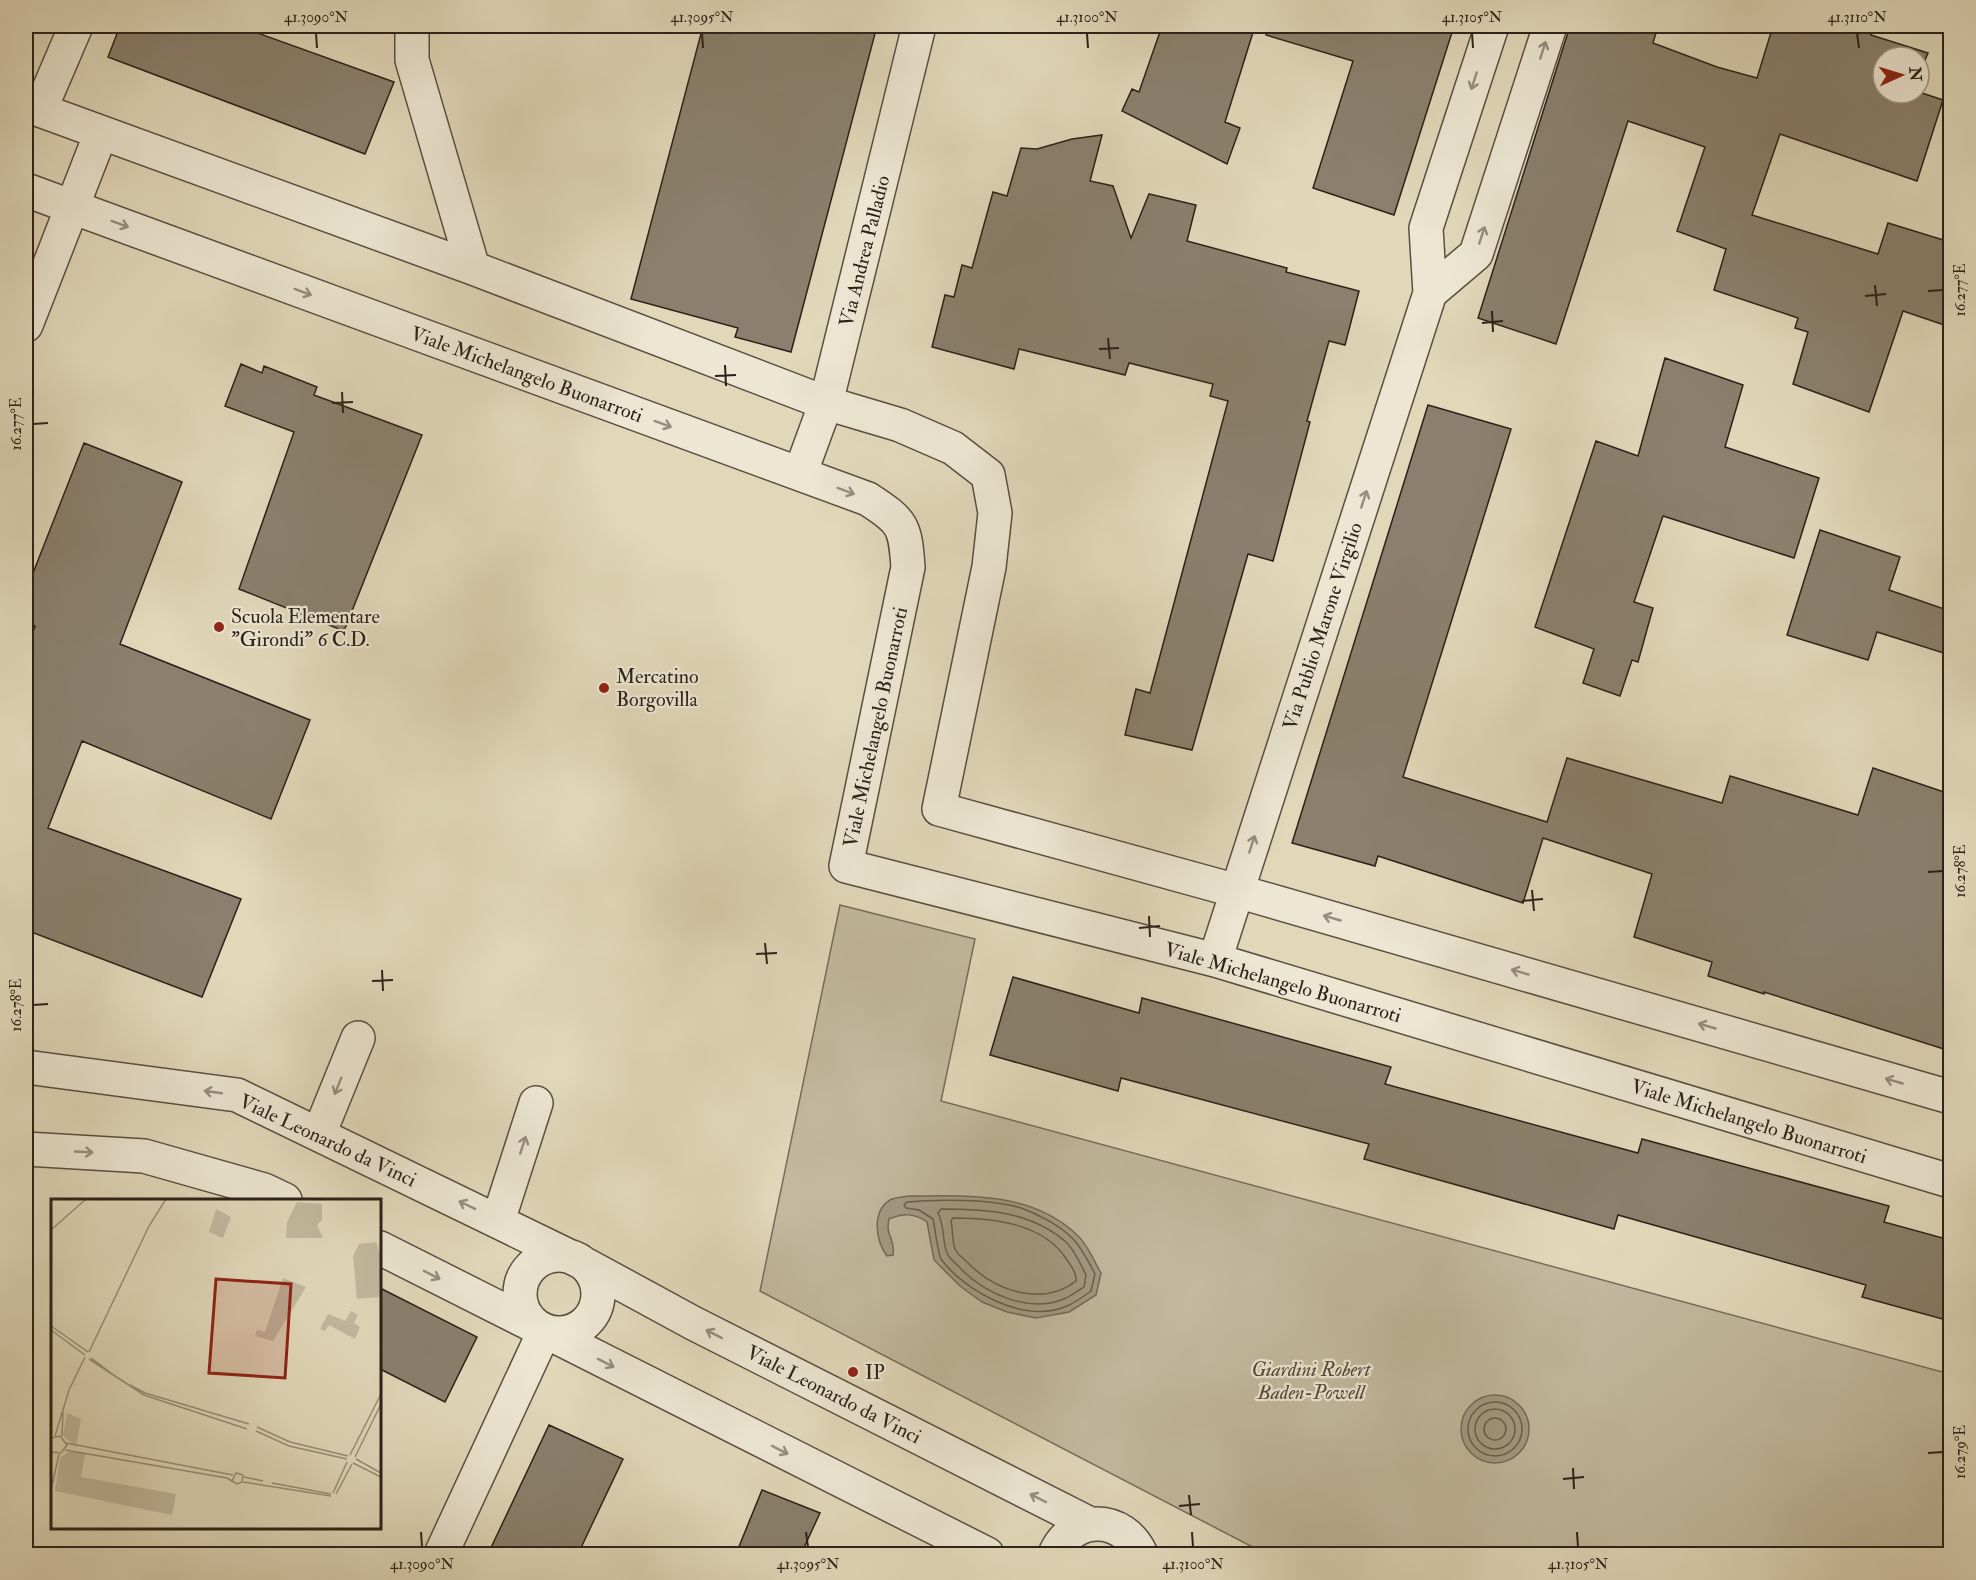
<svg xmlns="http://www.w3.org/2000/svg" width="1976" height="1580" viewBox="0 0 1976 1580" font-family="'IM FELL Double Pica',serif">
<style>
.green{fill:#c2b99f;stroke:#776d5c;stroke-width:1.5}
.water{fill:#a39a83;stroke:#736a59;stroke-width:1.5}
.lines{fill:none;stroke-linecap:round;stroke-linejoin:round}
.shore{stroke:#685e4e;stroke-width:1.5}
.building{fill:#8a806d;stroke:#2c2119;stroke-width:1.5}
.minor-casing{stroke:#594f41;stroke-width:36}
.minor{stroke:#ece6d2;stroke-width:33}
.oneway{stroke:#968d7f}
.ticks{fill:none;stroke:#2c2119;stroke-width:2}
.poi-dot{fill:#8f2418;stroke:#ece6d2;stroke-width:2}
.labels{text-anchor:middle;stroke-width:4.5;stroke-linejoin:round;paint-order:stroke}
.street-label{font-size:20px;fill:#2c2119;stroke:#ece6d2}
.poi-label{font-size:20px;fill:#2c2119;stroke:#ece6d2;text-anchor:start}
.park-label{font-size:20px;font-style:italic;fill:#52473a;stroke:#ece6d2}
.inset-road{fill:none;stroke:#998f7a;stroke-width:1.5}
.view{fill:#8f2418;fill-opacity:0.15;stroke:#8f2418;stroke-width:3}
.inset-edge{fill:none;stroke:#2c2119;stroke-width:3}
.neatline{fill:none;stroke:#2c2119;stroke-width:2}
.ticks-label{font-size:15px;text-anchor:middle;fill:#2c2119}
</style>
<rect width="100%" height="100%" fill="#e1d8ba"/>
<filter id="stains"><feTurbulence type="fractalNoise" baseFrequency=".00333" numOctaves="4"/><feColorMatrix values="0 0 0 0 .2 0 0 0 0 .09 0 0 0 0 .02 0 0 0 .5 -.17"/></filter>
<radialGradient id="worn" r=".72"><stop offset=".6" stop-color="#630" stop-opacity="0"/><stop offset="1" stop-color="#630" stop-opacity=".3"/></radialGradient>
<path class="green" d="M840,905L975,939L941,1101L1950,1374V1554H1266L760,1291Z"/>
<path class="water" d="M909,1196C967,1196 1030,1191 1076,1234C1087,1243 1094,1261 1101,1273L1096,1295L1069,1312L1036,1318L1007,1312L982,1302L960,1286L934,1260L927,1222C914,1213 904,1213 889,1219C885,1237 896,1239 893,1255L887,1256C876,1241 871,1212 890,1200C895,1197 903,1197 909,1196Z
M1461 1429a34 34 0 1 1 68 0a34 34 0 1 1-68 0Z"/>
<g class="lines">
<path class="shore" d="M907,1202C937,1199 992,1199 1021,1208C1038,1214 1061,1226 1073,1239C1082,1248 1089,1263 1095,1274L1091,1291C1084,1296 1075,1303 1067,1306C1026,1324 966,1293 941,1259C938,1254 935,1228 933,1219L919,1210L906,1208L904,1205Z
M941,1209C985,1209 1032,1211 1067,1243C1075,1251 1081,1265 1086,1275L1084,1287C1078,1291 1071,1296 1064,1299C1030,1313 987,1295 962,1270C958,1265 949,1259 947,1253C942,1241 945,1227 938,1213Z
M953,1218C993,1218 1044,1223 1067,1260C1071,1266 1077,1273 1076,1281C1043,1307 995,1291 968,1263C964,1259 957,1254 955,1249C952,1241 953,1230 951,1221Z
M1468 1429a27 27 0 1 1 54 0a27 27 0 1 1-54 0Z
M1475 1429a20 20 0 1 1 40 0a20 20 0 1 1-40 0Z
M1484 1429a11 11 0 1 1 22 0a11 11 0 1 1-22 0Z"/>
</g>
<path class="building" d="M120,26H238L394,82L365,154L108,57Z
M703,26H877L791,352L735,337L738,328L631,299Z
M1162,26H1255L1225,122L1240,128L1227,164L1122,111L1132,89L1139,92Z
M1267,26H1454L1394,215L1313,188L1353,61L1266,35Z
M1570,26H1658L1653,43L1717,67L1757,78L1773,26H1874L1871,35L1928,53L1919,74V57H1883V93L1919,92L1943,100L1917,181L1780,134L1752,215L1878,254L1888,223L1950,242V327L1903,311L1869,412L1793,384L1808,332L1795,328L1798,318L1714,290L1726,249L1677,231L1705,147L1628,121L1556,344L1478,318Z
M1102,135L1090,181L1113,186L1131,238L1149,194L1196,205L1187,241L1287,268L1286,272L1359,291L1345,345L1329,341L1307,421L1310,422L1273,561L1248,554L1192,750L1125,735L1136,689L1150,693L1228,401L1210,396L1213,384L1129,363L1125,375L1019,349L1014,369L932,347L945,295L954,297L962,265L972,268L993,192L1007,196L1021,148L1037,149L1072,139Z
M1665,358L1743,385L1725,447L1819,478L1794,558L1663,516L1634,602L1653,608L1638,662L1632,660L1620,696L1583,683L1594,649L1535,627L1596,441L1638,456Z
M241,364L262,373L264,366L317,387L314,395L422,435L344,631L239,589L294,432L225,406Z
M1428,405L1511,429L1403,777L1547,822L1567,758L1722,803L1730,776L1858,815L1873,768L1950,794V1051L1764,992V994L1708,976L1712,962L1634,937L1652,874L1543,838L1523,903L1378,856L1375,866L1292,843Z
M84,443L182,482L120,644L310,720L271,819L82,741L48,828L241,899L202,997L26,930V652L35,626L26,621V591Z
M1820,530L1900,557L1889,590L1950,611V655L1877,632L1868,660L1787,635Z
M1013,977L1139,1013L1142,998L1391,1067L1385,1084L1638,1153L1642,1139L1889,1206L1884,1222L1950,1240V1321L1862,1297L1866,1285L1618,1215L1614,1229L1364,1159L1369,1144L1121,1078L1118,1091L990,1055Z
M380,1288L477,1337L445,1402L380,1369Z
M549,1425L623,1459L578,1554H488Z
M762,1490L820,1513L801,1554H736Z"/>
<g class="lines">
<defs>
<path id="minor" d="M412,26V60L473,268
M26,105L473,268L826,403L900,425L953,448L988,475L995,513L989,567L939,809L1237,891L1950,1097
M40,110L76,26
M26,190L868,499C903,522 905,525 908,567L846,866L1215,960L1950,1181
M1430,293L1476,254L1550,26
M26,325L101,133
M800,474L826,403L919,26
M1215,960L1430,293L1426,228L1492,26
M26,1067L237,1095L579,1261L693,1323L1090,1524
M319,1134L358,1038
M26,1149L144,1156L264,1190L285,1200
M498,1221L536,1103
M380,1248L987,1554
M520 1294a39 39 0 1 1 78 0a39 39 0 1 1-78 0Z
M441,1554L544,1332
M1055,1554C1073,1513 1123,1515 1141,1554"/>
</defs>
<use href="#minor" class="minor-casing"/>
<use href="#minor" class="minor"/>
</g>
<defs><path id="oneway-shaft" d="M-6 0H5M1.5-3L5.5 0L1.5 3" fill="none" stroke-width="1.6" stroke-linecap="round" stroke-linejoin="round" transform="scale(1.5)"/></defs>
<g class="oneway">
<use href="#oneway-shaft" transform="translate(1543 50) rotate(-72)"/>
<use href="#oneway-shaft" transform="translate(1474 81) rotate(108)"/>
<use href="#oneway-shaft" transform="translate(120 224) rotate(20)"/>
<use href="#oneway-shaft" transform="translate(1482 235) rotate(-72)"/>
<use href="#oneway-shaft" transform="translate(303 292) rotate(20)"/>
<use href="#oneway-shaft" transform="translate(663 424) rotate(20)"/>
<use href="#oneway-shaft" transform="translate(846 491) rotate(20)"/>
<use href="#oneway-shaft" transform="translate(1364 499) rotate(-72)"/>
<use href="#oneway-shaft" transform="translate(1252 844) rotate(-72)"/>
<use href="#oneway-shaft" transform="translate(1332 918) rotate(-164)"/>
<use href="#oneway-shaft" transform="translate(1520 972) rotate(-164)"/>
<use href="#oneway-shaft" transform="translate(1707 1026) rotate(-164)"/>
<use href="#oneway-shaft" transform="translate(1894 1081) rotate(-164)"/>
<use href="#oneway-shaft" transform="translate(338 1086) rotate(112)"/>
<use href="#oneway-shaft" transform="translate(213 1092) rotate(-172)"/>
<use href="#oneway-shaft" transform="translate(523 1145) rotate(-72)"/>
<use href="#oneway-shaft" transform="translate(84 1152) rotate(3)"/>
<use href="#oneway-shaft" transform="translate(467 1205) rotate(-154)"/>
<use href="#oneway-shaft" transform="translate(432 1275) rotate(27)"/>
<use href="#oneway-shaft" transform="translate(714 1334) rotate(-153)"/>
<use href="#oneway-shaft" transform="translate(606 1363) rotate(27)"/>
<use href="#oneway-shaft" transform="translate(780 1450) rotate(27)"/>
<use href="#oneway-shaft" transform="translate(1038 1498) rotate(-153)"/>
</g>
<path class="ticks" d="M316,33L317,48M702,33L703,48M1087,33L1088,48M1472,33L1473,48M1857,33L1859,48M1875,285L1877,306M1928,291L1943,290M1865,296L1886,294M1492,311L1493,332M1482,323L1503,321M1108,338L1110,359M1099,349L1119,348M725,365L726,386M715,376L736,375M342,392L343,413M332,403L353,402M33,424L48,423M1928,872L1943,871M1532,890L1534,911M1522,901L1543,899M1149,916L1150,937M1139,928L1160,926M765,943L767,964M756,954L777,953M382,970L383,991M372,981L393,980M33,1005L48,1004M1928,1453L1943,1452M1573,1468L1574,1489M1563,1479L1584,1477M1189,1495L1191,1515M1179,1506L1200,1504M421,1532L422,1547M806,1532L808,1547M1192,1532L1193,1547M1577,1532L1578,1547"/>
<g class="poi-dot">
<circle cx="219" cy="627" r="6"/>
<circle cx="604" cy="688" r="6"/>
<circle cx="853" cy="1372" r="6"/>
</g>
<g class="labels">
<g class="street-label">
<text transform="translate(864 251) rotate(-76)" y="7">Via Andrea Palladio</text>
<text transform="translate(527 374) rotate(20)" y="7">Viale Michelangelo Buonarroti</text>
<text transform="translate(1322 626) rotate(-72)" y="7">Via Publio Marone Virgilio</text>
<text transform="translate(875 727) rotate(-78)" y="7">Viale Michelangelo Buonarroti</text>
<text transform="translate(1283 982) rotate(16)" y="7">Viale Michelangelo Buonarroti</text>
<text transform="translate(1749 1121) rotate(17)" y="7">Viale Michelangelo Buonarroti</text>
<text transform="translate(328 1140) rotate(25)" y="7">Viale Leonardo da Vinci</text>
<text transform="translate(834 1394) rotate(27)" y="7">Viale Leonardo da Vinci</text>
</g>
<g class="poi-label">
<text x="231" y="623">Scuola Elementare<tspan x="231" dy="23">"Girondi" 6 C.D.</tspan></text>
<text x="616" y="683">Mercatino<tspan x="616" dy="23">Borgovilla</tspan></text>
<text x="865" y="1379">IP</text>
</g>
<g class="park-label">
<text x="1311" y="1376">Giardini Robert<tspan x="1311" dy="23">Baden-Powell</tspan></text>
</g>
</g>
<g transform="translate(51 1199)">
<rect width="330" height="330" fill="#e1d8ba"/>
<path d="M246,3L271,5V21L266,26L272,39H235L236,23ZM165,10L180,18L172,39L158,33ZM325,43L330,56V93L328,98L306,100L302,57L308,45ZM232,79L255,88L222,142L204,137L206,131L214,133ZM300,112L307,116L303,124L309,128L304,140L278,126L274,132L269,130L277,115L294,122ZM16,214L30,220L25,247L12,237ZM19,252L34,255L30,278L125,295L121,316L4,292L9,259Z" fill="#c2b99f"/>
<path class="inset-road" d="M0,31L35,0M0,127L37,153M0,131L34,156M38,153L98,27L115,0M40,159L60,174M38,160L93,196L196,230M79,186L94,194L198,225M206,228L239,243L297,257M205,232L238,247L296,260M4,237L18,191L34,158M11,237L12,213M0,239L9,237L16,246L10,254L0,253M15,244L182,276M14,251L176,279L186,285L191,283L192,276L185,274L181,282M299,256L330,195M304,258L330,205M305,260L330,274M302,264L330,278M193,278L212,282M192,283L280,297M221,284L280,295M0,291L8,255M282,294L296,263M285,295L301,265"/>
<path class="view" d="M165,80L240,85L234,179L158,174Z"/>
<rect width="330" height="330" class="inset-edge"/>
</g>
<rect width="1976" height="1580" fill="none" stroke="#e1d8ba" stroke-width="66"/>
<g transform="translate(1901 75) rotate(86)"><circle r="28" fill="#ece6d2" stroke="#9f9788" stroke-width="1.5"/>
<path d="M0-4.5L10 22L0 15L-10 22Z" fill="#8f2418"/>
<text y="-9" font-size="16" font-weight="bold" text-anchor="middle" fill="#2c2119">N</text>
</g>
<rect x="33" y="33" width="1910" height="1514" class="neatline"/>
<g class="ticks-label">
<text x="316" y="22">41.3090°N</text>
<text x="702" y="22">41.3095°N</text>
<text x="1087" y="22">41.3100°N</text>
<text x="1472" y="22">41.3105°N</text>
<text x="1857" y="22">41.3110°N</text>
<text transform="translate(1960 290) rotate(-90)" y="5">16.277°E</text>
<text transform="translate(16 424) rotate(-90)" y="5">16.277°E</text>
<text transform="translate(1960 871) rotate(-90)" y="5">16.278°E</text>
<text transform="translate(16 1005) rotate(-90)" y="5">16.278°E</text>
<text transform="translate(1960 1452) rotate(-90)" y="5">16.279°E</text>
<text x="422" y="1569">41.3090°N</text>
<text x="808" y="1569">41.3095°N</text>
<text x="1193" y="1569">41.3100°N</text>
<text x="1578" y="1569">41.3105°N</text>
</g>
<rect width="100%" height="100%" filter="url(#stains)"/>
<rect width="100%" height="100%" fill="url(#worn)"/>
</svg>
